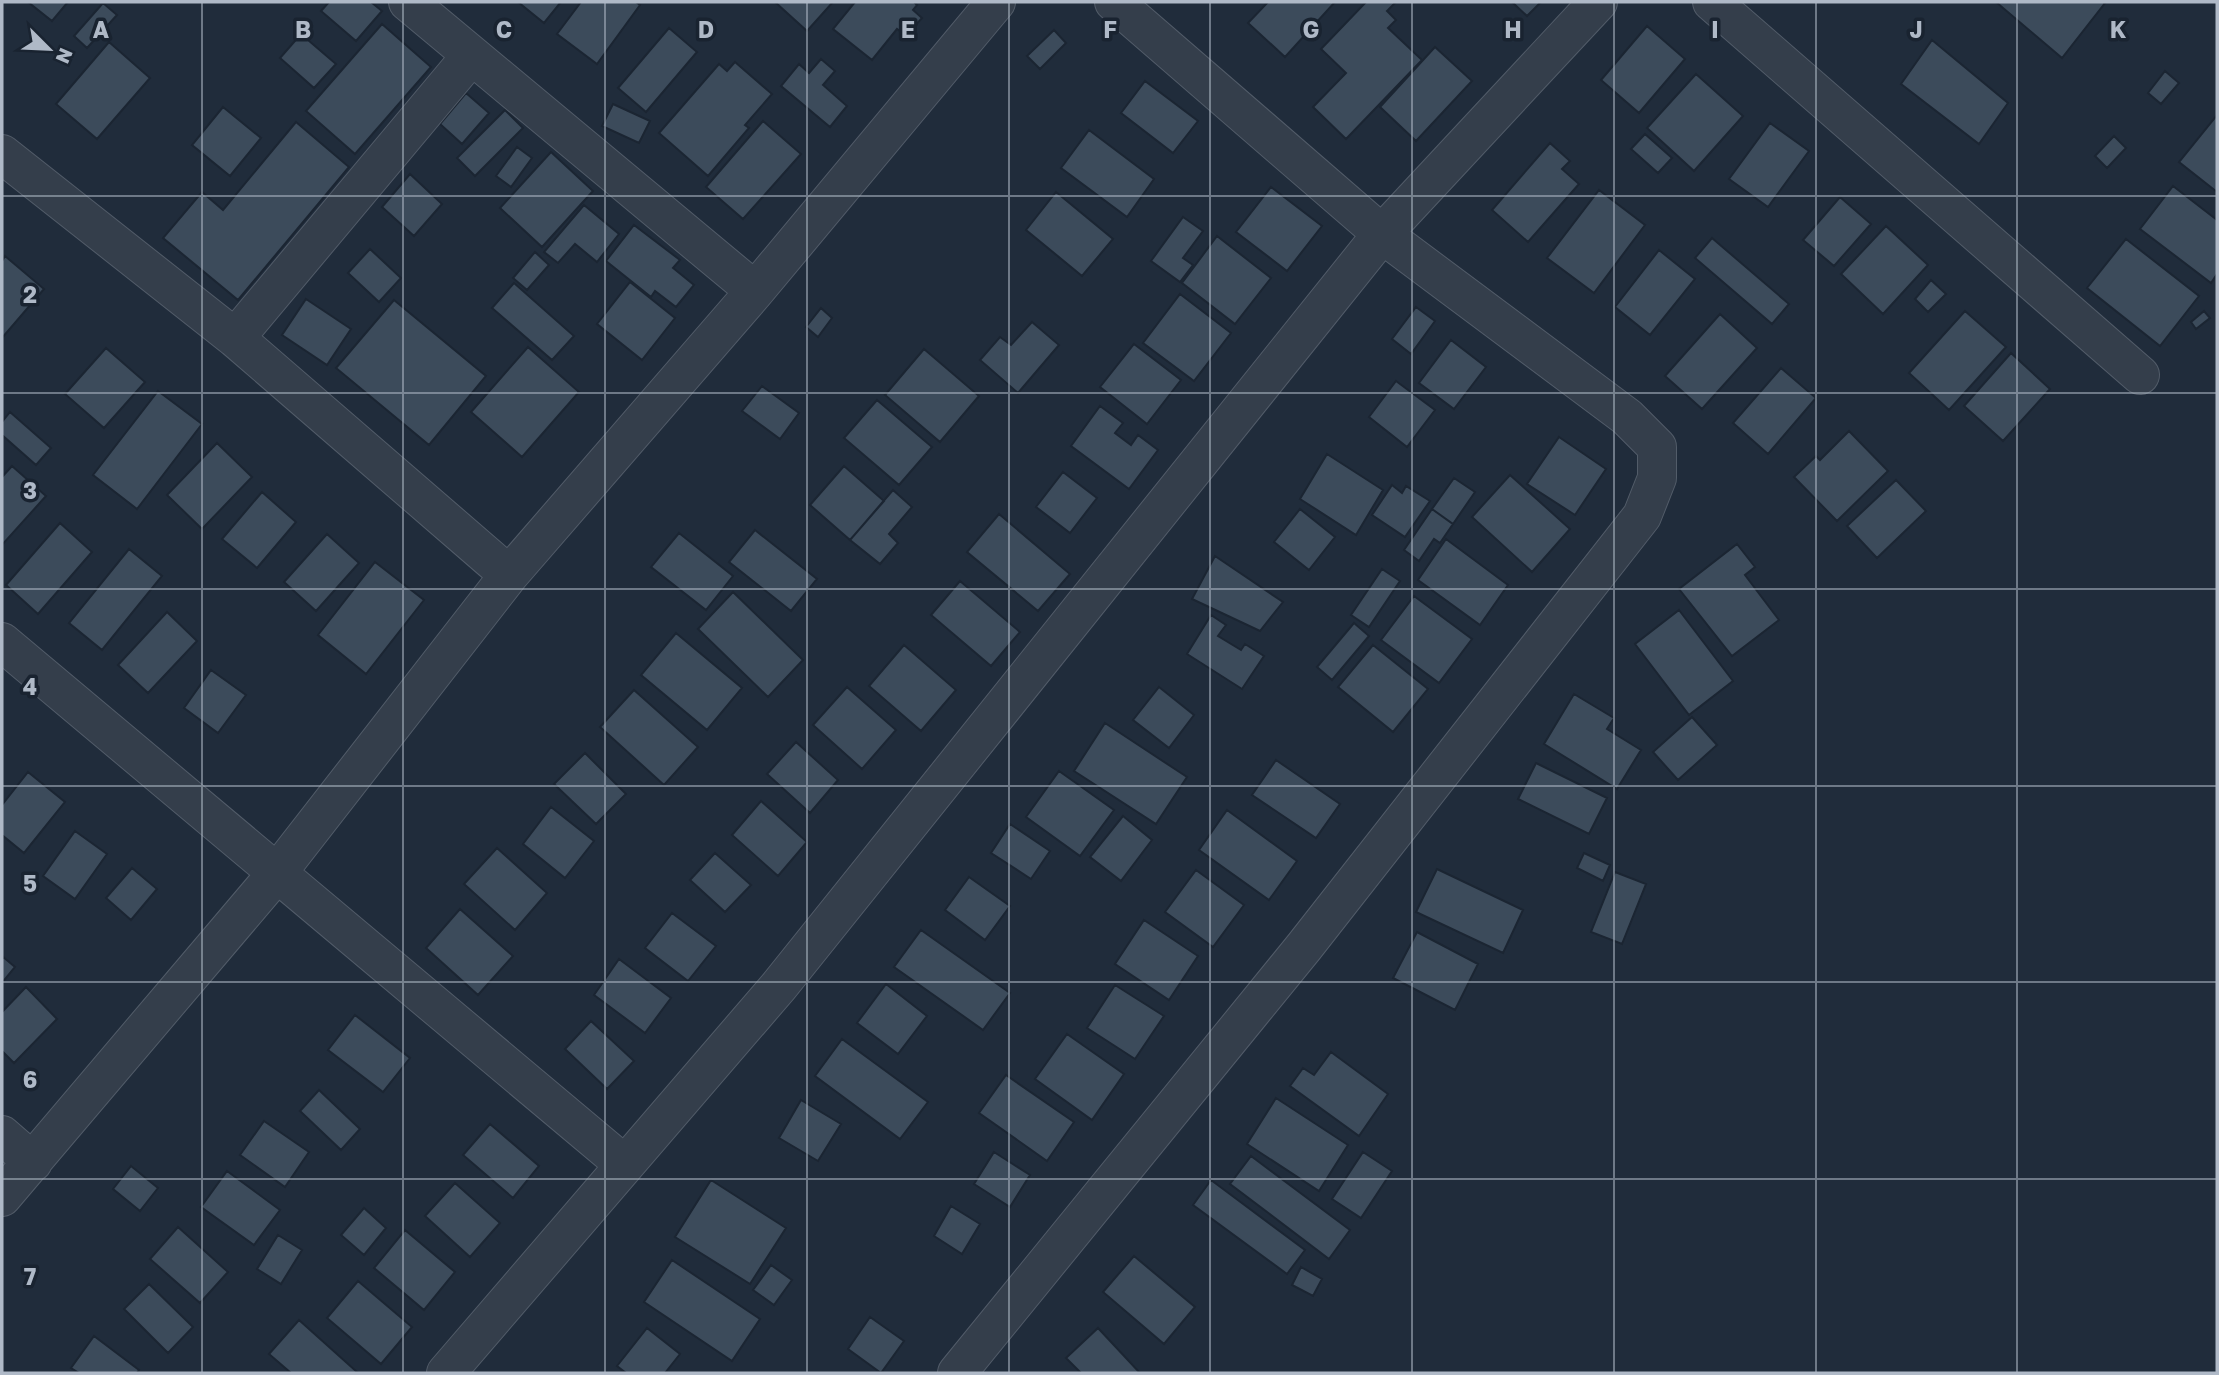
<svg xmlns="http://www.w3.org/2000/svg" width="2219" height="1375" viewBox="0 0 2219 1375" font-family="'Golos Text',sans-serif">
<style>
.building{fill:#3c4b5b;stroke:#1b2532;stroke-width:2}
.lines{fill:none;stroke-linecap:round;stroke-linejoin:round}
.minor-casing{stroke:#525c69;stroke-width:40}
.minor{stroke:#343e4b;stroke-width:38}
.grid{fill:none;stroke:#afb9c7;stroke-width:2;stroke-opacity:0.55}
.grid-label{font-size:23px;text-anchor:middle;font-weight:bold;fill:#afb9c7;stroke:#192330;stroke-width:7;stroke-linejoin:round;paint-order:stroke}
</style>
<rect width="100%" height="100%" fill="#202c3b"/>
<path class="building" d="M28,2H68L52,21Z
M329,2H371L382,11L356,41L321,11Z
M518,2H561L544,23Z
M581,2H636L640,5L597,64L557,34Z
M775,2H833L807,31Z
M855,2H914L917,5L913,10L922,18L906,36L897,29L872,60L833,29Z
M1268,2H1335L1285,57L1248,23Z
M1366,2H1396L1387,11L1396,20L1388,28L1422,60L1346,139L1313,107L1346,73L1321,49Z
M1512,2H1541L1527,16Z
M1996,2H2103L2105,3L2062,58Z
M103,3L117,15L87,48L74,36Z
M382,24L431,67L355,154L306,111Z
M1647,26L1685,59L1639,113L1601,80Z
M669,28L697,52L646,112L618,88Z
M1054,30L1066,43L1040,69L1027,56Z
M301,34L336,64L314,88L280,58Z
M1932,40L2008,103L1979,144L1901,84Z
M109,42L150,78L97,139L56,104Z
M1435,47L1472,81L1416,141L1380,107Z
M821,59L835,71L823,85L847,106L830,127L781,86L799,64L809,73Z
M735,62L772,94L745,125L749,128L708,176L659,133L719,64L727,71Z
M2165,71L2179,83L2161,104L2148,93Z
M1696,74L1743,116L1694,171L1647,128Z
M1145,81L1198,121L1173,153L1121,113Z
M466,93L489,113L462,144L440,124Z
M613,104L650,121L639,143L602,126Z
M223,107L261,138L230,176L192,145Z
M505,110L523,128L475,176L457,158Z
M2217,115V192L2179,162Z
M763,121L801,154L743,219L706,187Z
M296,122L349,167L238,300L163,238L202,192L223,210Z
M1770,123L1809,151L1768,207L1729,179Z
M1089,130L1154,179L1127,217L1061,168Z
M1645,134L1672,158L1658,173L1631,149Z
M2114,136L2126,148L2107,168L2095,156Z
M1550,143L1570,161L1562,169L1579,184L1528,242L1492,210Z
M517,147L532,158L511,187L496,176Z
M551,152L593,191L542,247L500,208Z
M410,174L442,204L414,236L382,207Z
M2173,186L2217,220V274L2211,283L2140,229Z
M1271,187L1322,226L1287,271L1236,232Z
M1599,190L1645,225L1594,293L1547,258Z
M1056,192L1113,239L1082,276L1026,230Z
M1840,197L1871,224L1834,266L1803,240Z
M584,205L619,234L597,262L575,244L558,263L544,252Z
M1183,217L1203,231L1183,258L1193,265L1180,282L1151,261Z
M634,225L680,260L673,268L694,285L676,307L655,291L651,297L606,261Z
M1886,226L1928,265L1883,314L1841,274Z
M1217,236L1271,278L1235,324L1182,283Z
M1712,238L1789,304L1772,324L1695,258Z
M2126,239L2199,296L2160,346L2087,288Z
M370,249L401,278L379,302L348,273Z
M1659,250L1695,279L1650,335L1615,307Z
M535,252L549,265L527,290L513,278Z
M5,256L44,289L2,338V261Z
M1931,280L1946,294L1928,312L1915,299Z
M630,282L675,318L642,360L597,324Z
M514,283L574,336L552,360L492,308Z
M1180,294L1231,333L1194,381L1143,343Z
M306,299L351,329L327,365L282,335Z
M394,300L486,376L429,445L336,368Z
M1416,307L1435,321L1411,354L1392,339Z
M821,308L832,318L818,337L806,327Z
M1965,311L2006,347L1949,410L1909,373Z
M2204,311L2210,318L2196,329L2191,322Z
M1720,314L1757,348L1702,409L1665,376Z
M1032,322L1059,345L1018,393L980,360L1000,337L1011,345Z
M1451,340L1486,367L1454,409L1419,383Z
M1134,344L1181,380L1147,424L1100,387Z
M528,347L579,392L522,457L471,412Z
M106,348L145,382L104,428L65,394Z
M924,349L979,396L940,442L885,395Z
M2011,353L2050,389L2003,441L1964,406Z
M1781,368L1816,398L1768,454L1733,423Z
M1396,381L1435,410L1407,447L1369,417Z
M762,386L799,413L780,439L742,411Z
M158,391L202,424L137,509L93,475Z
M877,400L932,447L899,485L844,438Z
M1100,406L1123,423L1115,433L1131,445L1138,435L1158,450L1129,489L1071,446Z
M10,412L51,448L36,465L2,435V422Z
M1849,431L1888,471L1837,521L1794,477L1816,456L1820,460Z
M1559,437L1606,469L1575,515L1527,484Z
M217,443L252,477L202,529L167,495Z
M1327,454L1383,490L1356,535L1300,499Z
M12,466L46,496L2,545V477Z
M844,466L884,501L850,540L810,505Z
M1063,472L1097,498L1070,533L1036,507Z
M1510,475L1570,529L1532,572L1472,517Z
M1454,478L1475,492L1453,524L1432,509Z
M1896,480L1926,511L1877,558L1847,526Z
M1392,485L1402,493L1406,486L1430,501L1405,537L1372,515Z
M893,490L912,507L889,534L898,543L880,564L850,540Z
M262,492L296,522L257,568L222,539Z
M1300,509L1335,537L1309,570L1274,542Z
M1432,509L1453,524L1440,543L1434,539L1419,561L1404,550Z
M999,514L1070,574L1038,611L967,552Z
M60,523L92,552L38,614L6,585Z
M755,530L817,579L791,611L729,562Z
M679,533L733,576L706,610L651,567Z
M327,534L359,563L316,611L284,582Z
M1446,539L1508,585L1480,625L1418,580Z
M1737,544L1755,567L1745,575L1779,620L1732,656L1679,589Z
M129,549L162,576L102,650L69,623Z
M1215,556L1283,602L1260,631L1192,599Z
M375,562L424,600L366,674L318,635Z
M1382,569L1400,581L1369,627L1351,615Z
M960,581L1020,632L991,666L931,615Z
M733,592L803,660L768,697L698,629Z
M1414,596L1472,639L1439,683L1381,640Z
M1679,610L1733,681L1689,715L1635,644Z
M167,612L197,641L148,693L118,665Z
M1211,615L1226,625L1218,636L1241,650L1245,644L1264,656L1242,689L1187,654Z
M1354,623L1369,636L1332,680L1317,667Z
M676,633L742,688L707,730L641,675Z
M904,645L956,690L921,731L869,686Z
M1373,645L1428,689L1393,732L1338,687Z
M211,670L246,695L218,733L184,708Z
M847,687L896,730L862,769L813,725Z
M1159,687L1194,715L1169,748L1133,720Z
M634,690L698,747L664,785L600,727Z
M1574,694L1614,718L1607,729L1641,750L1617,789L1544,744Z
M1692,717L1717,745L1678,780L1653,752Z
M1105,723L1187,777L1156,824L1074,771Z
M796,742L838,780L810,813L767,774Z
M585,753L626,794L596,824L554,784Z
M1276,760L1340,804L1316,838L1252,795Z
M1536,763L1607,798L1589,834L1518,799Z
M1059,771L1114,810L1080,856L1026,817Z
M28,772L65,802L24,853L2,835V805Z
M761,801L807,842L778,876L732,835Z
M551,807L594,841L565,878L523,844Z
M1227,810L1297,861L1269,900L1199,850Z
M1123,816L1152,840L1121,881L1090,857Z
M1010,824L1050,851L1031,879L991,853Z
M75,831L107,854L75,899L43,876Z
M497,848L547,893L515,930L464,884Z
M715,853L751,885L725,912L690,880Z
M1584,853L1610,865L1603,881L1577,868Z
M132,868L157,889L131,920L106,898Z
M1437,869L1523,910L1503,953L1416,912Z
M1196,870L1244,905L1213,947L1165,912Z
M1615,872L1646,884L1622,944L1591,932Z
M969,877L1010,906L985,940L945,910Z
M460,909L513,956L478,995L426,948Z
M672,913L716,946L688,981L645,948Z
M1144,920L1198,956L1169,1000L1115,964Z
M921,930L1010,993L983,1030L894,967Z
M1417,932L1478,964L1455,1010L1393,978Z
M2,956L15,967L2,983Z
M619,959L671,998L645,1033L594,995Z
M886,984L927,1016L898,1054L857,1023Z
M1115,985L1164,1016L1135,1059L1087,1028Z
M26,987L57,1019L14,1063L2,1051V1012Z
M355,1015L410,1058L383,1092L328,1050Z
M591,1021L634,1061L607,1089L565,1049Z
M1067,1034L1124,1074L1092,1120L1035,1079Z
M842,1039L928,1102L900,1139L815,1076Z
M1331,1052L1388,1094L1359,1136L1290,1086L1303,1068L1314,1075Z
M1006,1075L1074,1122L1047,1161L979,1113Z
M319,1090L360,1129L341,1150L300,1111Z
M1276,1098L1348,1145L1319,1191L1247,1144Z
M801,1100L841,1124L818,1161L779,1138Z
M264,1121L309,1152L285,1187L240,1155Z
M490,1124L539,1166L513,1198L463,1155Z
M994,1152L1030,1175L1010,1207L974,1184Z
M1363,1152L1392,1171L1361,1218L1332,1199Z
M1251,1156L1350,1230L1329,1259L1230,1184Z
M131,1166L158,1188L140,1211L113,1189Z
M227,1171L280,1210L254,1245L201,1207Z
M711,1180L786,1228L750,1284L675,1237Z
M1211,1180L1305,1250L1287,1274L1193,1205Z
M455,1183L500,1223L470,1257L425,1216Z
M951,1206L980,1224L962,1254L934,1236Z
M364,1208L386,1228L364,1255L341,1235Z
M178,1227L228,1272L200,1303L150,1259Z
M405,1230L455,1272L424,1310L374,1268Z
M278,1235L302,1250L281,1284L257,1269Z
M1134,1256L1195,1307L1164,1344L1103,1292Z
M672,1260L760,1319L732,1361L644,1302Z
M771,1265L792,1280L774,1305L753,1290Z
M1301,1267L1322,1279L1313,1296L1292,1285Z
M358,1281L412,1327L381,1364L327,1318Z
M149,1284L193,1327L168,1353L124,1309Z
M870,1317L904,1341L881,1373L848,1349Z
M299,1320L357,1372L356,1373H291L269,1354Z
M647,1328L680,1354L665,1373H626L617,1366Z
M1098,1328L1140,1373H1081L1066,1358Z
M94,1336L139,1370L137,1373H79L71,1368Z"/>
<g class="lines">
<defs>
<path id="minor" d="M408,2L755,291
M1712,2L2140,375
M2,154L235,338L509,575
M235,338L471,56
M2,642L625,1165
M2,1135L33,1162
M2,1197L277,873L509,575L755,291L996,2
M446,1373L779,986L1382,234L1598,2
M957,1373L1304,947L1642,516L1657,478V447L1627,417L1382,234L1114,2"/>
</defs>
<use href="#minor" class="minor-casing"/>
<use href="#minor" class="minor"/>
</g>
<path class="grid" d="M202,2V1373M403,2V1373M605,2V1373M807,2V1373M1009,2V1373M1210,2V1373M1412,2V1373M1614,2V1373M1816,2V1373M2017,2V1373M2,196H2217M2,393H2217M2,589H2217M2,786H2217M2,982H2217M2,1179H2217"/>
<g class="grid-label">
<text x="101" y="38">A</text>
<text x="303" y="38">B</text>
<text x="504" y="38">C</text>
<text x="706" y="38">D</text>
<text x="908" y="38">E</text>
<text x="1110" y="38">F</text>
<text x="1311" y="38">G</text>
<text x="1513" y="38">H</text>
<text x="1715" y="38">I</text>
<text x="1916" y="38">J</text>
<text x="2118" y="38">K</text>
<text x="30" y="303">2</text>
<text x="30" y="499">3</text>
<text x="30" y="695">4</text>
<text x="30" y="892">5</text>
<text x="30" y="1088">6</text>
<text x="30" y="1285">7</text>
</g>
<rect width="2219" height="1375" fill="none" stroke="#afb9c7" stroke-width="7"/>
<g transform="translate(49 49) rotate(114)" stroke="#192330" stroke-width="5" paint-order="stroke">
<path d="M0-5L12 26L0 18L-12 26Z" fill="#afb9c7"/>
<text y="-10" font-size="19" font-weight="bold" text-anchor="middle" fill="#afb9c7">N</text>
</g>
</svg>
